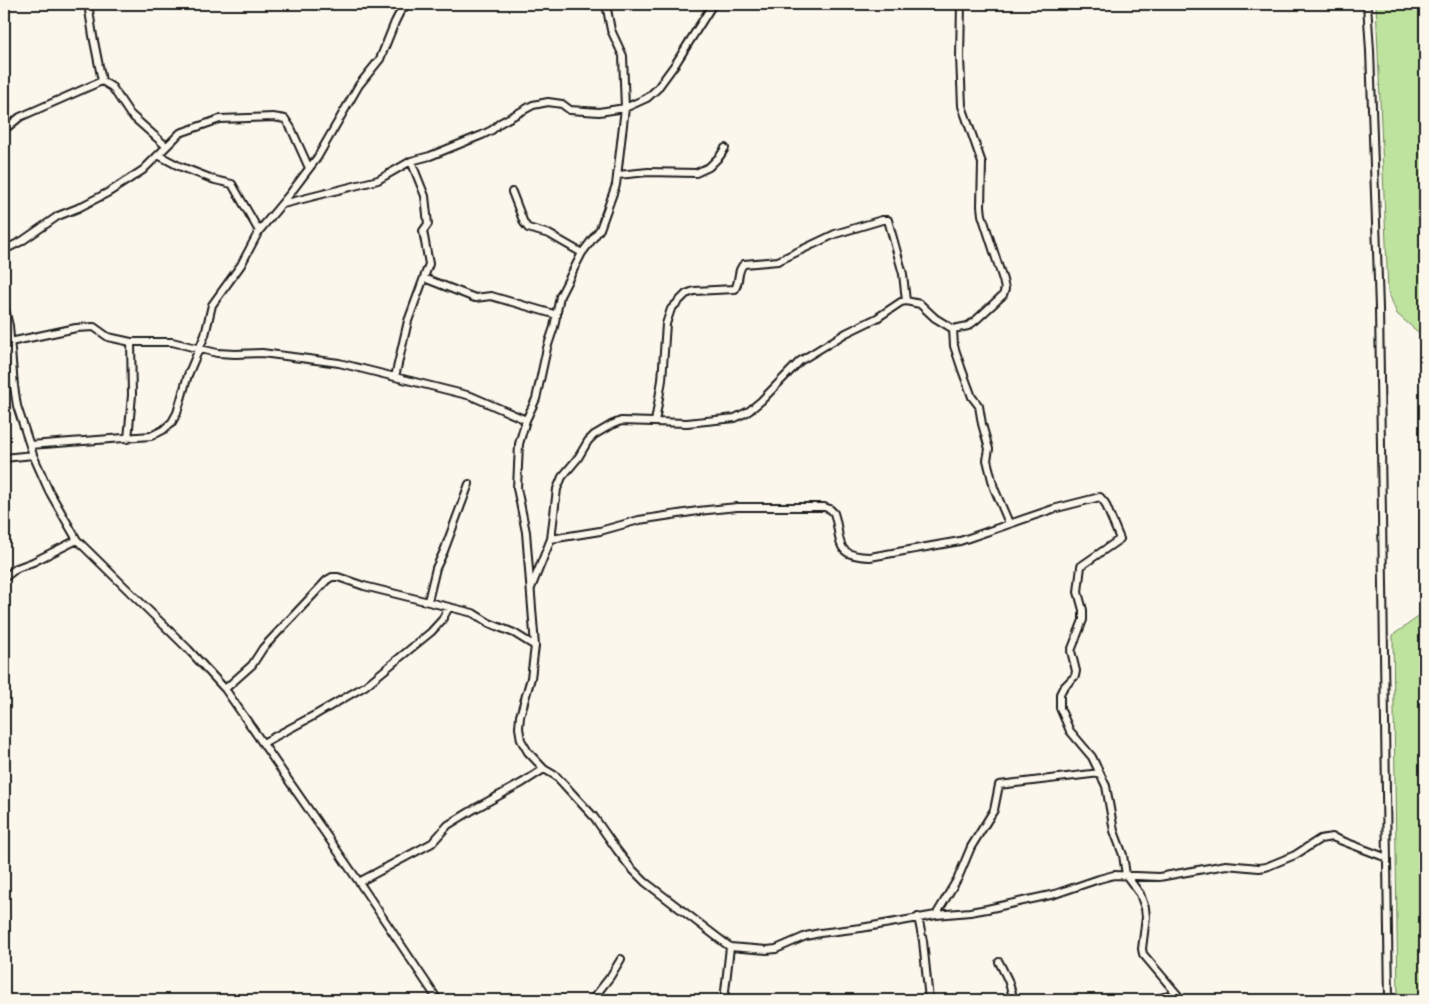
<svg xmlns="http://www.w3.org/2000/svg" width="1429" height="1004" viewBox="0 0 1429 1004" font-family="'Gochi Hand',sans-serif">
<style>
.green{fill:#bee39e;stroke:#6d805d}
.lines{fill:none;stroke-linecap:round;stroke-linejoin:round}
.minor-casing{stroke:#1c1c1c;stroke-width:10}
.minor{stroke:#fbf7ec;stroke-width:6}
</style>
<rect width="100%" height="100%" fill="#fbf7ec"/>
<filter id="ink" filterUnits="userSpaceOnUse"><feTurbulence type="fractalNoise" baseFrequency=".02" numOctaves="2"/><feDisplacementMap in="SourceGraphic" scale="10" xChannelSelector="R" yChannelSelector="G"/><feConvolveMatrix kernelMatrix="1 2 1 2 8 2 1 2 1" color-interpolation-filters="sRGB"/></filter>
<g filter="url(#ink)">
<path class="green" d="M1376,4H1425V338L1397,314L1388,291Z
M1424,613H1425V1000H1398L1393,635Z"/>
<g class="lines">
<defs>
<path id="minor" d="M88,4L93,36L102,81L112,87L130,114L166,146
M606,4L611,30L623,56L625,108L616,185L600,229L582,253L560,296L554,327L547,348L536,399L526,420L519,444L517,488L526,532L535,646L531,678L520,716L519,728L521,740L528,752L544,769L556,776L594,817L617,850L630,867L645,882L730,947L767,950L776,949L806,936L820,933L861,928L936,915L970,912L987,909L1055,894L1099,879L1114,875L1159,877L1226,865L1259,868L1266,867L1295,855L1320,839L1332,837L1387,858
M1367,4L1370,51L1379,308L1389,1000
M4,130L20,117L102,81
M158,155L179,166L215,180L232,184L259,231
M618,175L648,172L696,173L709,167L720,156L725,148
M512,192L524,223L528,228L549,234L582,253
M283,204L378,180L411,161L430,156L482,135L492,130L500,123L533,105L548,102L562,104L570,110L599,112L625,108L647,98L657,89L676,63L713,4
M4,250L22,241L58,216L78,208L109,192L143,170L180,133L220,119L273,117L285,119L291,128L309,168
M424,278L475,298L491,296L557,315
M4,305L9,326L14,386L17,406L33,455L49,491L77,540L188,649L225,689L359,882L438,1000
M953,329L954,346L962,370L972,397L979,406L982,424L989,449L987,460L994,488L1009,523
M10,342L76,328L94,327L108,337L131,342H172L217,353L235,354L262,353L339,363L471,396L526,420
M395,377L408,321L429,264L423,231L428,224L425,196L411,161
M655,422L662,380L666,324L671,309L686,294L694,291L735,289C740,281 737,269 744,264L778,261L835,234L882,220H888L903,274L906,301
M128,439L132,395L131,342
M30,445L151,436L163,430L172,422L177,413L188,375L205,335L212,305L241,265L259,231L289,195L317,158L359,85L380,59L395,22L400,12L407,4
M4,458L33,455
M551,539L600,531L639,520L698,511L737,507H824L830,509L834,513C843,541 832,556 870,557L960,541L1053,509L1100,497L1105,503L1120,539L1081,566L1078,592L1083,610V620L1071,651L1076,671L1075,676L1063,688L1060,694V708L1070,731L1092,757L1106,786L1114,831L1123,855L1126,875L1140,894L1145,908L1146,917L1142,949L1143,954L1182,1000
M4,578L17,568L33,562L77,540
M531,588L551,539L557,489L562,477L578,458L588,441L594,435L611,425L621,421L687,423L735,418L749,411L761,401L800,361L846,333L877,318L901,302L906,301L920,304L935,318L953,329L968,326L976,320L1003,295L1005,289L1003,280L982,215L981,206L982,163L962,106L960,57L961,4
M428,601L436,568L444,551L469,484
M225,689L252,665L263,648L327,580L332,577H338L364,586L465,611L473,613L489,623L514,633L535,646
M263,743L315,715L365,686L431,632L442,620L449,607
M359,882L432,843L448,825L476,808L522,783L544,769
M936,915L958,878L971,847L994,810L999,785L1100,773
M918,917L923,941L929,1000
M999,962L1008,980L1014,1000
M592,1000L610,977L621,959
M724,1000L730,947
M1152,1000L1176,994"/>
</defs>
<use href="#minor" class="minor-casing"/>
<use href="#minor" class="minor"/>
</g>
</g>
<rect width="1429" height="1004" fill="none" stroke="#fbf7ec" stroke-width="20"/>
<rect x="10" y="10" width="1409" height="984" fill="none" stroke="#1c1c1c" stroke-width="2" filter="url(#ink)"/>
</svg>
